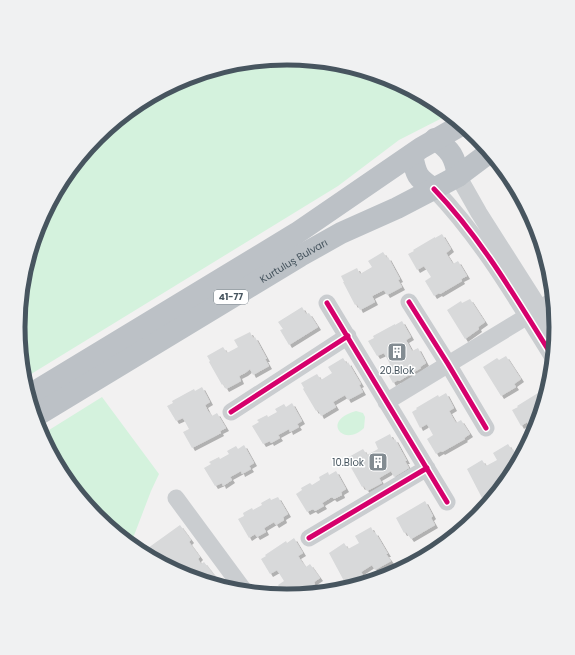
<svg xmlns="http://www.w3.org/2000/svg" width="575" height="655" viewBox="0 0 575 655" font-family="Poppins,sans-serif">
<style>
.green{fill:#d4f2dd}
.building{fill:#d8d9da;filter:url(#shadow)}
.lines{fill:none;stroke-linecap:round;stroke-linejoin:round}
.minor{stroke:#cacdd0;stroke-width:17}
.highway{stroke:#bcc1c6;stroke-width:22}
.cycleway-casing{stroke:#fff;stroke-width:8}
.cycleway{stroke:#d6006c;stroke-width:5}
.labels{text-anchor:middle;stroke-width:3;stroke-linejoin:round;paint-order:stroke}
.shield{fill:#fff;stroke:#7e888f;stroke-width:1}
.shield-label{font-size:9px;font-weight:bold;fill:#47555f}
.street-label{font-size:10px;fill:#47555f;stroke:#fff}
.poi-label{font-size:10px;fill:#47555f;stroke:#fff}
.rim{fill:none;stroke:#47555f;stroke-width:5}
</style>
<defs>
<filter id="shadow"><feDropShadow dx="3" dy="3" stdDeviation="0" flood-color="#0004"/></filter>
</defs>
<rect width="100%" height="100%" fill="#f2f1f1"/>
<path class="green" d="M288,58L340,63L391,79L437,104L450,114L399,140L338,186L23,379L18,327L23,275L39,224L64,178L97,137L138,103L185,78L235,63Z
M102,397L159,474L151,491L130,546L97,518L63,477L41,435Z
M356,411L363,413L365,417L364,428C344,448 320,421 356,411Z"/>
<path class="building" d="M516,186L534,220L528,224L525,218L523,219L511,196L512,195L509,190Z
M442,234L451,249L446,253L453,264L458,261L467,276L461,279L462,281L440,294L439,293L434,296L425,281L431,277L424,266L417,270L408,254L414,251L413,250L435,237V238Z
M383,252L387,258L388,257L400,279L398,280L402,287L387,295L384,290L372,296L375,302L360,310L357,304L355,305L343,282H344L341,276L357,268L360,274L372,267L368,261Z
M470,299L485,322L478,327L479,329L465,339L447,310L461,301L462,303Z
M302,307L306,314L309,313L318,327L289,345L280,330L283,329L278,322Z
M402,321L411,337L406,340L412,351L418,348L426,363L420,367L421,368L399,381L398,380L393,383L384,367L390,364L384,353L377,356L368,341L374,338L373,336L395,324V325Z
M250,332L253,338L255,337L267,359H265L269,366L253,375L250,369L245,373L239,376L241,381L226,389L223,384L222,385L209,362L210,361L207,356L223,347L227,353L238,347L234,340Z
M506,356L521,379L514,384L516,387L501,396L483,367L497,358L499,360Z
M343,358L347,364L348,362L361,384L359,385L363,392L348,400L345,395L333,402L336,407L321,416L318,410L316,411L303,389L304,388L301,383L317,374L321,380L332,373L328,367Z
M202,387L210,402L205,405L208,411L212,416L217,413L226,428L220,431L221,433L192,448L183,432L189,429L183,418L176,421L167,406L173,403L172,401L194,389L195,391Z
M546,391L548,394L536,431L531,442L528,437L534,433L527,422L521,426L512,410L518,407L517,406L538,393L539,395Z
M446,393L454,408L449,411L456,423L461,420L470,434L464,438L465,439L442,452L441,451L436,454L427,439L433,435L427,424L420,428L412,412L417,409L416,408L438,395L439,397Z
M292,403L302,421L297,424L299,427L290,432L289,429L278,435L280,438L271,443L270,441L263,444L252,426L259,422L257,420L267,415L268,417L277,412L275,409L284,404L286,407Z
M390,434L393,440L395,439L407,461H405L409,468L394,477L391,471L379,478L382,483L367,491L364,486L362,487L349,464L350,463L347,458L363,449L367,455L378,449L375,442Z
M508,444L512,450L513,449L520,461L511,477L506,484L499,488L500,491L495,498L487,502L484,497L482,498L467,469L482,460L486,466L497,460L493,453Z
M244,445L254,463L249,466L251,469L242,474L241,471L230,477L232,480L223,486L222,483L215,486L204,468L211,464L209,462L219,457L220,459L229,454L227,451L236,446L238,449Z
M336,471L346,489L341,492L342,495L334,499L332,497L322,503L324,506L315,511L313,509L307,512L296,494L302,490L301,488L310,483L312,485L320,480L319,477L328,472L329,475Z
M278,497L288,514L283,517L284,520L276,525L274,522L264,528L266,532L257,537L255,534L249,538L238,519L244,516L243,513L252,508L253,510L262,505L261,503L270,498L271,500Z
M425,501L433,516L431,518L435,525L411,539L406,532L404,533L396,518Z
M180,525L191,540L189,542L200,557L198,559L201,564L204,562L225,589L184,576L161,564L159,561H157L148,548Z
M371,527L374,533L375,532L388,554H386L391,561L375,570L372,565L361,572L364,577L349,585L346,580L344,581L329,553L344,543L348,549L359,543L355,536Z
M294,538L303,553L298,556L302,562L306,567L310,564L320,578L314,582L315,584L296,596L285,597L278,585L284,581L277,570L270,574L261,559L266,556L265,555L286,541L287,543Z"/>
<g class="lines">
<path class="minor" d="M458,176L479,213L556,334
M434,189C482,239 517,300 554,359
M409,302L448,364L486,428
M327,303L447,502
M386,402L554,300
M231,412L348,336
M176,498L246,593
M309,538L427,468"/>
<g class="highway">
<path d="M435,139C451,150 455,157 458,176"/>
<path d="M412,155C416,175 417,178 434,189"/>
<path d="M28,396L297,233L421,148L463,124"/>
<path id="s1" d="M34,417L300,256L341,233L397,208L445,183L458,176L490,152"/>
</g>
<defs>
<path id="cycleway" d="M434,189C482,239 517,300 554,359
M409,302L448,364L486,428
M327,303L447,502
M231,412L348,336
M309,538L427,468"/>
</defs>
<use href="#cycleway" class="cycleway-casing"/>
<use href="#cycleway" class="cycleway"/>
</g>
<defs>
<symbol id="building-square" viewBox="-11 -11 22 22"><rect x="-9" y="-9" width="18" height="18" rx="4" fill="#838c92" stroke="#fff"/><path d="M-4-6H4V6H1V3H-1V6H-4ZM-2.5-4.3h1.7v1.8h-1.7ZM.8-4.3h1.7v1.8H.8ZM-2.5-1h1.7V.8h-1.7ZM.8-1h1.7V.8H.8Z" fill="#fff"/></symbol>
</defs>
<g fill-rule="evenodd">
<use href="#building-square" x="386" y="341" width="22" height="22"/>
<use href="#building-square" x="367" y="451" width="22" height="22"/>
</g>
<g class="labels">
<rect class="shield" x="214" y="290" width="34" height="14" rx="3"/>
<g class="shield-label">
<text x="231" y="300">41-77</text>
</g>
<g class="street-label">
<text dy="4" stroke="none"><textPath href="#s1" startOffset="303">Kurtuluş Bulvarı</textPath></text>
</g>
<g class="poi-label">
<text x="397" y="374">20.Blok</text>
<text x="364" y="466" text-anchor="end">10.Blok</text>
</g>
</g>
<path d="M0 0H575V655H0ZM25 327a262 262 0 1 1 524 0a262 262 0 1 1-524 0Z" fill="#f0f1f2" fill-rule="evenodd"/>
<path class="rim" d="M25 327a262 262 0 1 1 524 0a262 262 0 1 1-524 0Z"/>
</svg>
